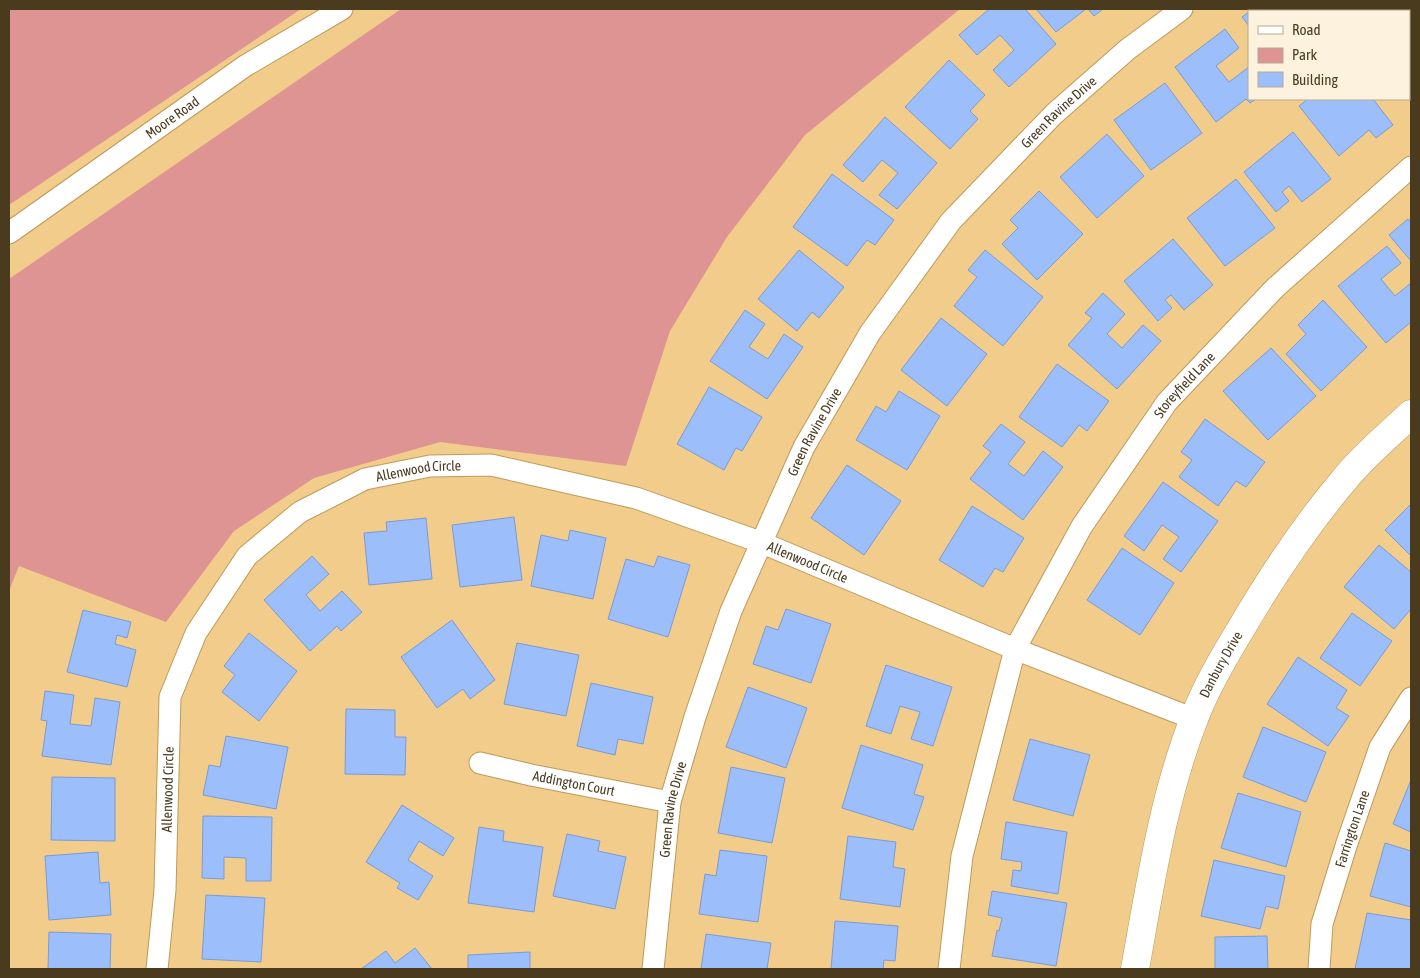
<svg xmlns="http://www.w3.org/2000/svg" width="1420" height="978" viewBox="0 0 1420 978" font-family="'Asap Condensed',sans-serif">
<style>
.green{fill:#dd9492}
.building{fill:#9cbefb;stroke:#7a9bd6}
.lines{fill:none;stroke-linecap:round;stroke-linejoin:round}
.street-casing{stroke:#be9a59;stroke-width:23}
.secondary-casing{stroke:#be9a59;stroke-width:29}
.street{stroke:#fff;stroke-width:21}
.secondary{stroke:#fff;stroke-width:28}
.labels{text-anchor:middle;stroke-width:4;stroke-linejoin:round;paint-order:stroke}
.street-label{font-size:14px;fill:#4a3b1f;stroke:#fdf2de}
</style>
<rect width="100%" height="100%" fill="#f2cc8a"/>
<path class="green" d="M9,9H301L9,205Z
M401,9H960L805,135L727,237L670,331L626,466L440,442L314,478L234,531L166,622L19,566L9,591V279Z"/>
<path class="building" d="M989,9H1025L1056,44L1009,87L993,70L1014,50L1000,35L977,55L959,35Z
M1036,9H1086L1056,32Z
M1088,9H1103L1094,16Z
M1252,9H1281L1283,11H1249Z
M1287,9H1315L1317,11H1284Z
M1249,12V26L1242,17Z
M1225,29L1239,48L1216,66L1229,82L1249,67V99H1256L1250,103L1246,99L1216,122L1175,67Z
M949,60L985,95L970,111L978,119L950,149L905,107Z
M1165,83L1202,133L1151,170L1114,120Z
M1308,99H1373L1393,125L1376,138L1369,130L1339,156L1299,106Z
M885,117L937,163L897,209L879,195L898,173L882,160L863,182L843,165Z
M1293,132L1331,179L1302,202L1289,186L1282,192L1289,201L1276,212L1244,172Z
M1107,134L1144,176L1097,218L1060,177Z
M832,174L894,220L875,245L867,240L847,266L793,227Z
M1236,179L1275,228L1225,266L1187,218Z
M1039,191L1083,234L1037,280L1002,244L1018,228L1010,220Z
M1408,219L1411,223V261L1389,235Z
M1173,239L1213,285L1184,310L1171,295L1165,300L1172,308L1158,321L1124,281Z
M1387,246L1401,263L1381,279L1395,296L1411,283V322L1386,343L1338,286Z
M799,250L844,287L819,318L812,312L797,331L758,299Z
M985,250L1043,297L1003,346L954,306L977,277L968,270Z
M1103,293L1125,314L1107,334L1122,348L1143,325L1161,341L1117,389L1068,345L1092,318L1085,313Z
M1323,300L1367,347L1321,391L1286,354L1306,334L1298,325Z
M745,310L765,324L749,347L768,359L784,334L803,347L767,399L710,361Z
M941,318L987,354L947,406L901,370Z
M1271,348L1316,396L1268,440L1223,391Z
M1057,364L1109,401L1087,431L1079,425L1062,447L1019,417Z
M709,387L762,417L742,451L736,448L724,470L677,444Z
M899,391L940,416L907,470L856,440L876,406L886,412Z
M1205,419L1265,462L1246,487L1236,481L1218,506L1179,477L1192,460L1181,452Z
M1001,424L1025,442L1008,464L1024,476L1043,451L1063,467L1023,520L970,479L991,452L983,446Z
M847,465L901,501L864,555L811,518Z
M1163,482L1218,521L1181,572L1163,559L1179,537L1162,525L1144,551L1124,536Z
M1411,504V556L1385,530Z
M972,506L1024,538L1003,572L995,568L983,587L939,560Z
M514,517L522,580L460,587L452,525Z
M426,518L432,579L369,585L364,533L387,531L386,522Z
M570,530L606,538L593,599L531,586L541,535L568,541Z
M1379,545L1411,572V609L1394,629L1344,587Z
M1122,548L1174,583L1140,635L1087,600Z
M312,556L329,574L306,595L320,611L342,591L362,612L341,631L337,626L310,651L264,600Z
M658,556L690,565L668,637L608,619L626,559L654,567Z
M786,609L831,624L811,683L753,664L766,626L778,630Z
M83,610L131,622L127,638L117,635L115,644L136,650L127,687L67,672Z
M1352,613L1392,641L1360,686L1320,658Z
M452,620L495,680L470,699L463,689L437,708L401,657Z
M249,633L297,671L259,721L222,692L235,675L224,666Z
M517,643L579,655L566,716L504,704Z
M1298,657L1347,690L1336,708L1349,716L1328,746L1267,704Z
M886,665L952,687L933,746L911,739L920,712L900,706L891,734L866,726Z
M591,683L653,697L643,744L618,739L615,755L577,746Z
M748,687L807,708L786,768L726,747Z
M45,691L74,695L70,724L91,726L95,698L120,702L111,765L42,756L47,721L41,720Z
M346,709L395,710V737H406L405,775L345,774Z
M1263,727L1326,752L1306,802L1243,777Z
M226,736L288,747L276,809L203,795L209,765L220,767Z
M1030,739L1090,755L1073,816L1013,800Z
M861,745L923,765L914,794L924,797L913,830L842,808Z
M731,767L785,778L772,843L718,833Z
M52,777L115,778V841L51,840Z
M1411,780V832L1393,824Z
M1238,793L1301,812L1286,867L1221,848Z
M402,805L454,838L443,856L419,841L408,860L433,876L418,900L397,888L400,883L366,862Z
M203,816L272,817L271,881H246V858L224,857V879L202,878Z
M1006,822L1067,832L1058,894L1011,886L1013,870L1021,871L1022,862L1001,859Z
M479,827L504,831L503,841L543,847L534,912L468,903Z
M567,834L600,841L598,851L626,857L615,909L553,896Z
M848,836L896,842L893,867L905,869L900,907L840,899Z
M1385,843L1411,851V907L1370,896Z
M720,850L767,856L758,922L699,914L705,874L716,876Z
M98,852L100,883L109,882L111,915L49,920L45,856Z
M1214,860L1285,876L1278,909L1266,906L1260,929L1201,916Z
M992,891L1067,903L1056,966L992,956L997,930L999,931L1002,918L988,915Z
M206,895L265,898L261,962L202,959Z
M1367,913L1411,920V969H1355Z
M835,921L898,926L895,961L884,960L883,969H831Z
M49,932L111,934L110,969H48Z
M706,934L771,943L767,969H701Z
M1267,936L1268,969H1215V937Z
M415,948L432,969H361L386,951L395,963Z
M530,952V969H468V955Z"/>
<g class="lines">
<defs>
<g id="street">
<path d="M1375,9L1376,11"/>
<path d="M1409,56L1411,59"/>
<path id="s1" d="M9,233L245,66L342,9"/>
<path id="s2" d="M480,763L531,775L670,802"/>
<path id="s3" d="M157,969L165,890L170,697L196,633L247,556L300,512L365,479L430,466L491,465L636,498L760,542L1015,649L1194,719"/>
<path id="s4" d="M653,969L670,802L695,717L731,611L804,447L870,333L951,221L1054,114L1128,49L1182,9"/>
<path id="s5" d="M949,969L962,856L1015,649L1082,526L1167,402L1275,288L1411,167"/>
<path id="s6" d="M1319,969L1322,924L1346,846L1380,747L1411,698"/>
</g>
<g id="secondary">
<path id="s7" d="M1135,969C1150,886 1163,798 1194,719C1205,689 1222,660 1239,632C1270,579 1304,527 1344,480C1363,456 1389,435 1411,414"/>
</g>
</defs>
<use href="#street" class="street-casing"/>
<use href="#secondary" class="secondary-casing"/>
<use href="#street" class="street"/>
<use href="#secondary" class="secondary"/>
</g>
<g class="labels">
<g class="street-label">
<text dy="5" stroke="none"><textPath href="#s4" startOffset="971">Green Ravine Drive</textPath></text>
<text dy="5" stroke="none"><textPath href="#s1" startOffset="200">Moore Road</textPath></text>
<text dy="5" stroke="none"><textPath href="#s5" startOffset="642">Storeyfield Lane</textPath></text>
<text dy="5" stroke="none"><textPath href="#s4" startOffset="566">Green Ravine Drive</textPath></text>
<text dy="5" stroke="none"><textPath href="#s3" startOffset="630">Allenwood Circle</textPath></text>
<text dy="5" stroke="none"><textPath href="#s3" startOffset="1035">Allenwood Circle</textPath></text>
<text dy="5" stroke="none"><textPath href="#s7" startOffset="318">Danbury Drive</textPath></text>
<text dy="5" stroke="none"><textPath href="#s2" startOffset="96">Addington Court</textPath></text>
<text dy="5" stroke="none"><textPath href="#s3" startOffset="180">Allenwood Circle</textPath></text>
<text dy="5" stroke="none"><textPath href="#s4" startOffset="161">Green Ravine Drive</textPath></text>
<text dy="5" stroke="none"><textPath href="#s6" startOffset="145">Farrington Lane</textPath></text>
</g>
</g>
<rect width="1420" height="978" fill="none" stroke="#4a3b1f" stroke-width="20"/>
<rect x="1248" y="10" width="162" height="90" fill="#fdf2de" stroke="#b5a992"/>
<rect x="1258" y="26" width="25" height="8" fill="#ffffff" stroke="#b5a992"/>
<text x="1292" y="35" font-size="15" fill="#4a3b1f">Road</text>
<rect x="1258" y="48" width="25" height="15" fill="#dd9492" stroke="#b5a992"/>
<text x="1292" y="60" font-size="15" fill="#4a3b1f">Park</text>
<rect x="1258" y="72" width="25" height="15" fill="#9cbefb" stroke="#b5a992"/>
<text x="1292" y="85" font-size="15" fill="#4a3b1f">Building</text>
</svg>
